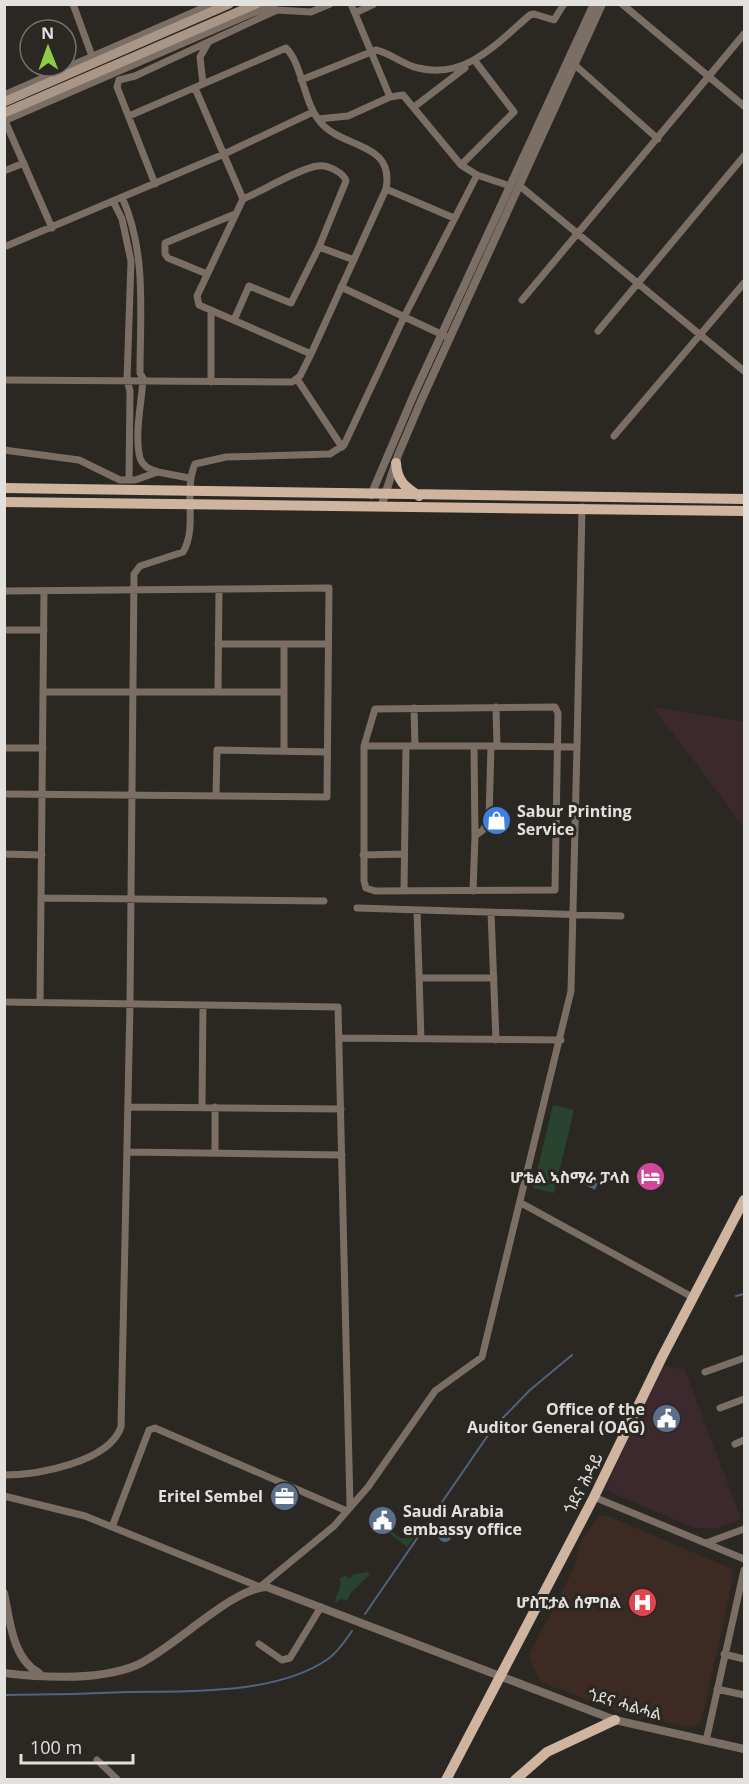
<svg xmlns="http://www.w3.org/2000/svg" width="749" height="1784" viewBox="0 0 749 1784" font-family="'Open Sans','Noto Sans Ethiopic',sans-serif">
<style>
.commercial{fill:#3c292e}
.medical{fill:#3c2a23}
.green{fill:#284430}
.water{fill:#51637f}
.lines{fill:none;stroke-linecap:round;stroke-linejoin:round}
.stream{stroke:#51637f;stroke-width:2}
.minor{stroke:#7b6e64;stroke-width:7}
.tertiary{stroke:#7b6e64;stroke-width:8}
.secondary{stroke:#aa9686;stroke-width:9}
.primary{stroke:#cfb59f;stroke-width:10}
.labels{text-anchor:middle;stroke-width:6;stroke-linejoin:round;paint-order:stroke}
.poi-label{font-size:16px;font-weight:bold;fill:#e3e1de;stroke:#2b2723;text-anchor:end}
.street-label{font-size:16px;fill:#e3e1de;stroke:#2b2723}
</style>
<rect width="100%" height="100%" fill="#2b2723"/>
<path class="commercial" d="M653,707L744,722V827Z
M661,1365L685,1370L741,1519L718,1528H694L605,1490Z"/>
<path class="medical" d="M599,1515L608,1516L732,1569L733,1579L703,1714L701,1721L692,1728L621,1713L541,1682L534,1669L529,1655L573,1570L580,1548L578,1546Z"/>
<path class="green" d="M553,1105L574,1110L554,1193L533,1188Z
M375,1519L400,1538H414L407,1547L374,1521Z
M367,1572L370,1574L350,1594L347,1601L341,1599L334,1603L341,1584L339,1579L345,1576L350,1578L354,1574Z"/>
<path class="water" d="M581,1175L598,1183L595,1190L578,1181Z
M438 1535a7 7 0 1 1 14 0a7 7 0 1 1-14 0Z"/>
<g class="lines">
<path class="stream" d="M736,1296L744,1294
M365,1614L493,1428L530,1390L572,1355
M4,1695C46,1695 87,1694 128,1692C189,1691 276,1695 328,1659C338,1652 345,1641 352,1631"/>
<path class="minor" d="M73,4L92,56
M351,4L390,97
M622,4L744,106
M355,13L374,4
M575,65L658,139
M301,80L376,50C391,53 403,65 418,68C466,80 497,43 530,15L534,14L554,20L564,4
M203,84L200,57L208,43
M195,88L243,199
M4,95L212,4
M414,107L465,68
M318,119L348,116L390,97L403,95L461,165L477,175L510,186
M4,121L274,4
M5,121L52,228
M461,165L514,112L475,61
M4,171L24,163
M155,184L117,87L119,80L135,76L277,10L311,12L330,4
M520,186L744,371
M386,189L454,218
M122,197C147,253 140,313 140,373L143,378C142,402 134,433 140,458C143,467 150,469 158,472
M113,201L122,219L131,261L127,380L130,391L129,480
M4,247L224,154L313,112
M319,247L354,260
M207,274L168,258L165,254V243L235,214
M341,287L445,336
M522,300L744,34
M234,320L249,286L291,303L319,247L346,181C344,173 327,164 318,166C300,168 262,191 243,199L197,296L199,305L311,354
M598,331L744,156
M297,379L342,447
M4,380L292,382L300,376L311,354L386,189C395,142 344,149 321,123C303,103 303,65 286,48L129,116
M211,382V310
M614,436L744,283
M4,450L79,460L120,480H135L158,472L189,478
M4,591L329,588L327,797L4,794
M4,630H44
M218,644H328
M43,692H284
M218,692L219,589
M496,707L497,746
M555,707L558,713L555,890L375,891L366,888L364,881V746L375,709Z
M414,708L415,746
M364,746H406L404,891
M406,746H474
M4,748H43
M284,751V644
M216,796L217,750L327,752
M475,836L474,746H491
M4,854L42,855
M363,855L404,854
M473,891L475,836L483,830L489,819L491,746L577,747L582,507
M42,898L324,901
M357,908L621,916
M417,910L421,1039
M491,912L496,1040
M419,978H494
M4,1002L338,1007L350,1506
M40,1002L44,591
M340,1038L561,1040
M128,1107L341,1109
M202,1107L203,1005
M215,1107V1153
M127,1152L342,1155
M521,1203L694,1298
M705,1372L744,1358
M720,1408L744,1399
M735,1444L744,1440
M4,1475C38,1475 109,1462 121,1427L130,1004L134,574L140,566L183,552C198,527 183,492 195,464L226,457L330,454L344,445L404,317L477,175
M4,1496L85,1516L260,1587L334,1526L368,1487L435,1391L482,1357L571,991L577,747
M594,1497L744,1559
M112,1527L149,1430L155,1428L347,1511
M706,1543L744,1529
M259,1644L282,1660L290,1658L321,1607
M724,1654L744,1659
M717,1689L744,1695
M706,1741L744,1570
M97,1760L118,1780"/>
<path class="tertiary" d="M371,495L415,392L594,4
M381,507L398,455L421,401L602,4
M4,1593C10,1620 12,1658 39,1673
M4,1673C46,1678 99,1681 137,1665C173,1649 233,1587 267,1587L615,1720L744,1749"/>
<path class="secondary" d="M4,102L229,4
M4,113L256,4"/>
<path class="primary" d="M396,463C397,481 405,487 419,496
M4,488L744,499
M4,502L744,511
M446,1780L594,1497L662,1357L744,1200
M515,1780L547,1752L615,1720"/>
</g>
<defs>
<symbol id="shop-disc" viewBox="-11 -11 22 22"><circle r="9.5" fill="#3f7fe0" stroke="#2b2723"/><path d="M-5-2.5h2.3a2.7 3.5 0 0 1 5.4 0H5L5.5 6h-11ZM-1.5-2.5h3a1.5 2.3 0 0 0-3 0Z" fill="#fff"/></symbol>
<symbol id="hotel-disc" viewBox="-11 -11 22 22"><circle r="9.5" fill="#d1479c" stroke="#2b2723"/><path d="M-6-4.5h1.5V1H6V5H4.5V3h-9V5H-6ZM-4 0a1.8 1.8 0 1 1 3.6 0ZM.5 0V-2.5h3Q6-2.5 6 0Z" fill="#fff"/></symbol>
<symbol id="civic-disc" viewBox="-11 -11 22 22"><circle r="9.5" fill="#5c6f8a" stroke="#2b2723"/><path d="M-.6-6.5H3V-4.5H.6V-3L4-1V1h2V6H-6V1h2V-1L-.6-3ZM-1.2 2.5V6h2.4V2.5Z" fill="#fff"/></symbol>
<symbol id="office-disc" viewBox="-11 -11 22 22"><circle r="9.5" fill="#5c6f8a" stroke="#2b2723"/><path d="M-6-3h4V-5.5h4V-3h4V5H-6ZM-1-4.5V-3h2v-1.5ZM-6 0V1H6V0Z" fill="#fff"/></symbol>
<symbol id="hospital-disc" viewBox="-11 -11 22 22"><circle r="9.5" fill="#e0444e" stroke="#2b2723"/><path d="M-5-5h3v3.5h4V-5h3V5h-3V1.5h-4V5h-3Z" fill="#fff"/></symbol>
</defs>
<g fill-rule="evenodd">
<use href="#shop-disc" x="480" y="804" width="33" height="33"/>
<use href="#hotel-disc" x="634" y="1160" width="33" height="33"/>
<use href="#civic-disc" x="650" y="1402" width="33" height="33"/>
<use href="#office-disc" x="268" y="1480" width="33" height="33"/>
<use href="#civic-disc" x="366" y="1504" width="33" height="33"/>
<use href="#hospital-disc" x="626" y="1586" width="33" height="33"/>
</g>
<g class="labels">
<g class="poi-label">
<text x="517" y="817" text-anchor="start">Sabur Printing<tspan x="517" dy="18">Service</tspan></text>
<text x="630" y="1183">ሆቴል ኣስማራ ፓላስ</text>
<text x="645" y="1415">Office of the<tspan x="645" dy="18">Auditor General (OAG)</tspan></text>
<text x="263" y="1502">Eritel Sembel</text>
<text x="403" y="1517" text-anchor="start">Saudi Arabia<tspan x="403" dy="18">embassy office</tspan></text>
<text x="621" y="1608">ሆስፒታል ሰምበል</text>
</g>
<g class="street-label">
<text transform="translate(583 1483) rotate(-63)" y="6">ጎደና ሕዳይ</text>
<text transform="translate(625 1704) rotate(16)" y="6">ጎደና ሓልሓል</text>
</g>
</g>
<rect width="749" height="1784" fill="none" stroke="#e3e1de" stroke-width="12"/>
<g transform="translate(48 48) rotate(359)"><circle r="28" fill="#2b2723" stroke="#75716e" stroke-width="1.5"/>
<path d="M0-4.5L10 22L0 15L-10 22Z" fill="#8dce44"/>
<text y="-9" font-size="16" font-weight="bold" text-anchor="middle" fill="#e3e1de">N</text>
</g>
<path d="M21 1754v9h112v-9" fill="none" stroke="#e3e1de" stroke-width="3"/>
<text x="30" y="1754" font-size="18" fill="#e3e1de" stroke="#2b2723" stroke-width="4.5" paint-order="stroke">100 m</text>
</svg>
